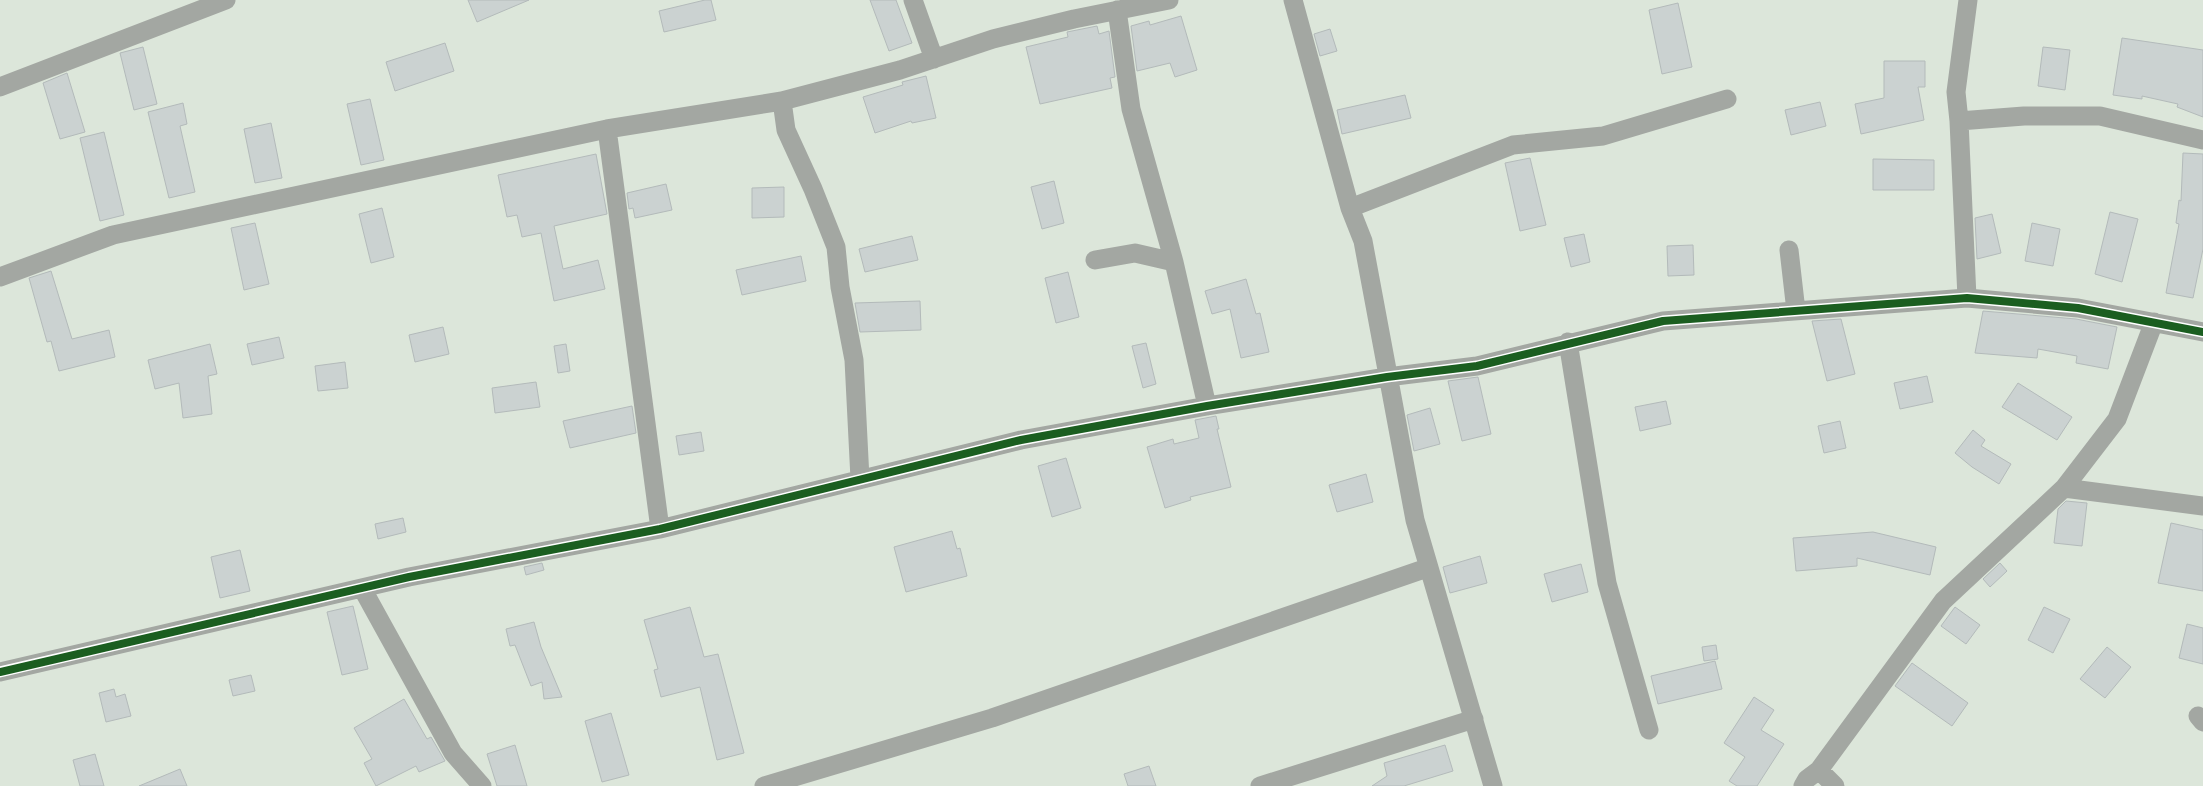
<svg xmlns="http://www.w3.org/2000/svg" width="2203" height="786" viewBox="0 0 2203 786" font-family="'Work Sans',sans-serif">
<style>
.building{fill:#cbd2d1;stroke:#b3baba}
.lines{fill:none;stroke-linecap:round;stroke-linejoin:round}
.street{stroke:#a3a7a2;stroke-width:19}
.cycleway-casing{stroke:#fff;stroke-width:11}
.cycleway{stroke:#1b5e20;stroke-width:8}
</style>
<rect width="100%" height="100%" fill="#dce6da"/>
<path class="building" d="M468,0H529L477,22Z
M705,0H711L716,20L664,32L659,11Z
M870,0H896L912,43L889,51Z
M1678,3L1692,67L1662,74L1649,10Z
M1181,16L1197,70L1175,77L1170,63L1137,71L1131,26L1149,21L1150,25Z
M1097,26L1099,34L1109,31L1115,77L1110,78L1112,88L1040,104L1026,47L1068,37L1067,32Z
M1330,29L1337,51L1320,56L1314,34Z
M2122,38L2203,50V117L2177,107L2178,104L2142,96V99L2113,95Z
M445,43L454,71L395,91L386,62Z
M143,47L157,104L134,110L120,53Z
M2043,47L2070,50L2065,90L2038,86Z
M1884,61H1925V87H1918L1924,120L1861,134L1855,104L1884,98Z
M67,73L85,132L60,139L43,83Z
M926,76L936,118L912,123L911,121L875,133L863,97L903,85L902,82Z
M1405,95L1411,118L1342,134L1337,110Z
M370,99L384,160L361,165L347,104Z
M1820,102L1826,126L1791,135L1785,110Z
M183,103L187,124L180,126L195,192L169,198L148,112Z
M271,123L282,178L255,183L244,129Z
M104,132L124,215L100,221L80,138Z
M2183,153L2203,154V249L2193,298L2166,293L2179,224L2176,223L2179,200L2181,201Z
M596,154L607,214L554,226L563,269L598,260L605,289L554,301L541,233L522,237L517,215L507,217L498,175Z
M1530,158L1546,225L1520,231L1505,163Z
M1873,159L1934,160V190H1873Z
M1054,181L1064,223L1042,229L1031,187Z
M666,184L672,210L635,218L633,208L629,209L627,193Z
M784,187V217L752,218V188Z
M382,208L394,257L371,263L359,214Z
M2110,212L2138,219L2122,282L2095,274Z
M1992,214L2001,253L1977,259L1975,218Z
M255,223L269,284L244,290L231,228Z
M2032,223L2060,229L2053,266L2025,261Z
M1584,234L1590,262L1571,267L1564,238Z
M912,236L918,260L865,272L859,249Z
M1693,245L1694,275L1668,276L1667,246Z
M801,256L806,281L742,295L736,270Z
M51,271L72,339L109,330L115,357L59,371L51,341L47,342L29,278Z
M1068,272L1079,317L1056,323L1045,278Z
M1246,279L1256,314L1260,313L1269,352L1241,358L1230,309L1212,314L1205,291Z
M920,301L921,330L860,332L855,303Z
M1983,311L2076,319L2117,327L2108,369L2076,363L2077,356L2038,349L2037,358L1975,353Z
M1841,319L1855,374L1827,381L1812,321Z
M443,327L449,354L415,362L409,335Z
M279,337L284,358L252,365L247,344Z
M1146,343L1156,384L1143,388L1132,346Z
M210,344L217,374L208,376L212,414L183,418L179,383L155,389L148,360Z
M566,344L570,371L558,373L554,346Z
M345,362L348,388L318,391L315,366Z
M1927,376L1933,402L1900,409L1894,383Z
M1478,377L1491,434L1462,441L1448,381Z
M536,382L540,407L495,413L492,388Z
M2018,383L2072,417L2057,440L2002,407Z
M1666,401L1671,424L1640,431L1635,407Z
M632,406L636,433L570,448L563,421Z
M1430,408L1440,444L1414,451L1407,415Z
M1216,416L1219,429H1217L1231,487L1190,497L1191,500L1165,508L1147,447L1173,439L1174,444L1199,438L1195,420Z
M1840,421L1846,448L1824,453L1818,426Z
M1973,430L1985,440L1981,446L2011,464L1999,484L1972,467L1955,453Z
M701,432L704,451L679,455L676,436Z
M1066,458L1081,508L1052,517L1038,466Z
M1366,474L1373,502L1337,512L1329,485Z
M2066,501L2087,503L2082,546L2054,543L2058,509Z
M403,518L406,532L378,539L375,524Z
M2171,523L2203,530V591L2158,583Z
M952,531L957,549L960,548L967,576L906,592L894,547Z
M1873,532L1936,547L1930,575L1857,558V566L1796,571L1793,538Z
M240,550L250,591L220,598L211,557Z
M1480,556L1487,583L1450,593L1443,567Z
M542,563L544,570L526,575L524,567Z
M2000,563L2007,571L1990,587L1983,579Z
M1581,564L1588,592L1552,602L1544,574Z
M353,606L368,669L342,675L327,612Z
M690,607L704,657L718,654L744,753L717,760L700,687L661,697L654,670L658,669L644,620Z
M1955,607L1980,625L1966,644L1941,626Z
M2044,607L2070,619L2053,653L2028,640Z
M534,622L541,647L562,697L544,699L542,682L531,686L515,645L510,646L506,629Z
M2187,624L2203,628V664L2179,658Z
M1716,645L1718,659L1704,661L1702,647Z
M2107,647L2131,667L2105,698L2080,679Z
M1715,661L1722,689L1658,704L1651,676Z
M1912,663L1968,703L1952,726L1895,686Z
M251,675L255,691L233,696L229,680Z
M114,689L116,697L125,694L131,716L106,722L99,693Z
M1754,697L1774,710L1761,730L1784,744L1757,786H1737L1729,781L1745,757L1724,743Z
M404,699L427,739L431,737L445,761L419,772L416,766L376,786L364,763L372,759L354,728Z
M611,713L629,775L602,782L585,721Z
M515,745L527,786H497L487,754Z
M1445,745L1453,771L1404,786H1372L1387,776L1384,763Z
M95,754L104,786H80L73,760Z
M1149,766L1156,786H1128L1124,774Z
M180,769L187,786H139Z"/>
<g class="lines">
<path class="street" d="M913,0L934,59
M1293,0L1350,208L1363,241L1415,520L1493,786
M1117,10L1131,109L1174,262L1207,406
M0,87L226,0
M1959,121L2024,116H2100L2203,140
M607,129L660,529
M1350,208L1513,145L1603,136L1727,99
M1789,250L1796,311
M1095,260L1135,253L1174,262
M0,277L113,235L607,129L782,101
M1967,298L1959,121L1956,92L1968,0
M1568,342L1607,583L1649,730
M860,479L854,360L840,287L836,247L813,189L786,130L782,101L900,70L993,39L1074,19L1169,0
M2064,488L2203,506
M362,588L453,753L482,786
M0,672L409,577L660,529L1021,440L1207,406L1387,377L1477,366L1663,321L1967,298L2078,308L2203,332
M2198,716L2203,722
M1819,770L1835,786
M764,786L992,718L1427,568
M1260,786L1474,719
M1803,786L1807,779L1819,770L1943,601L2064,488L2117,419L2154,322"/>
<defs>
<path id="cycleway" d="M0,672L409,577L660,529L1021,440L1207,406L1387,377L1477,366L1663,321L1967,298L2078,308L2203,332"/>
</defs>
<use href="#cycleway" class="cycleway-casing"/>
<use href="#cycleway" class="cycleway"/>
</g>
</svg>
